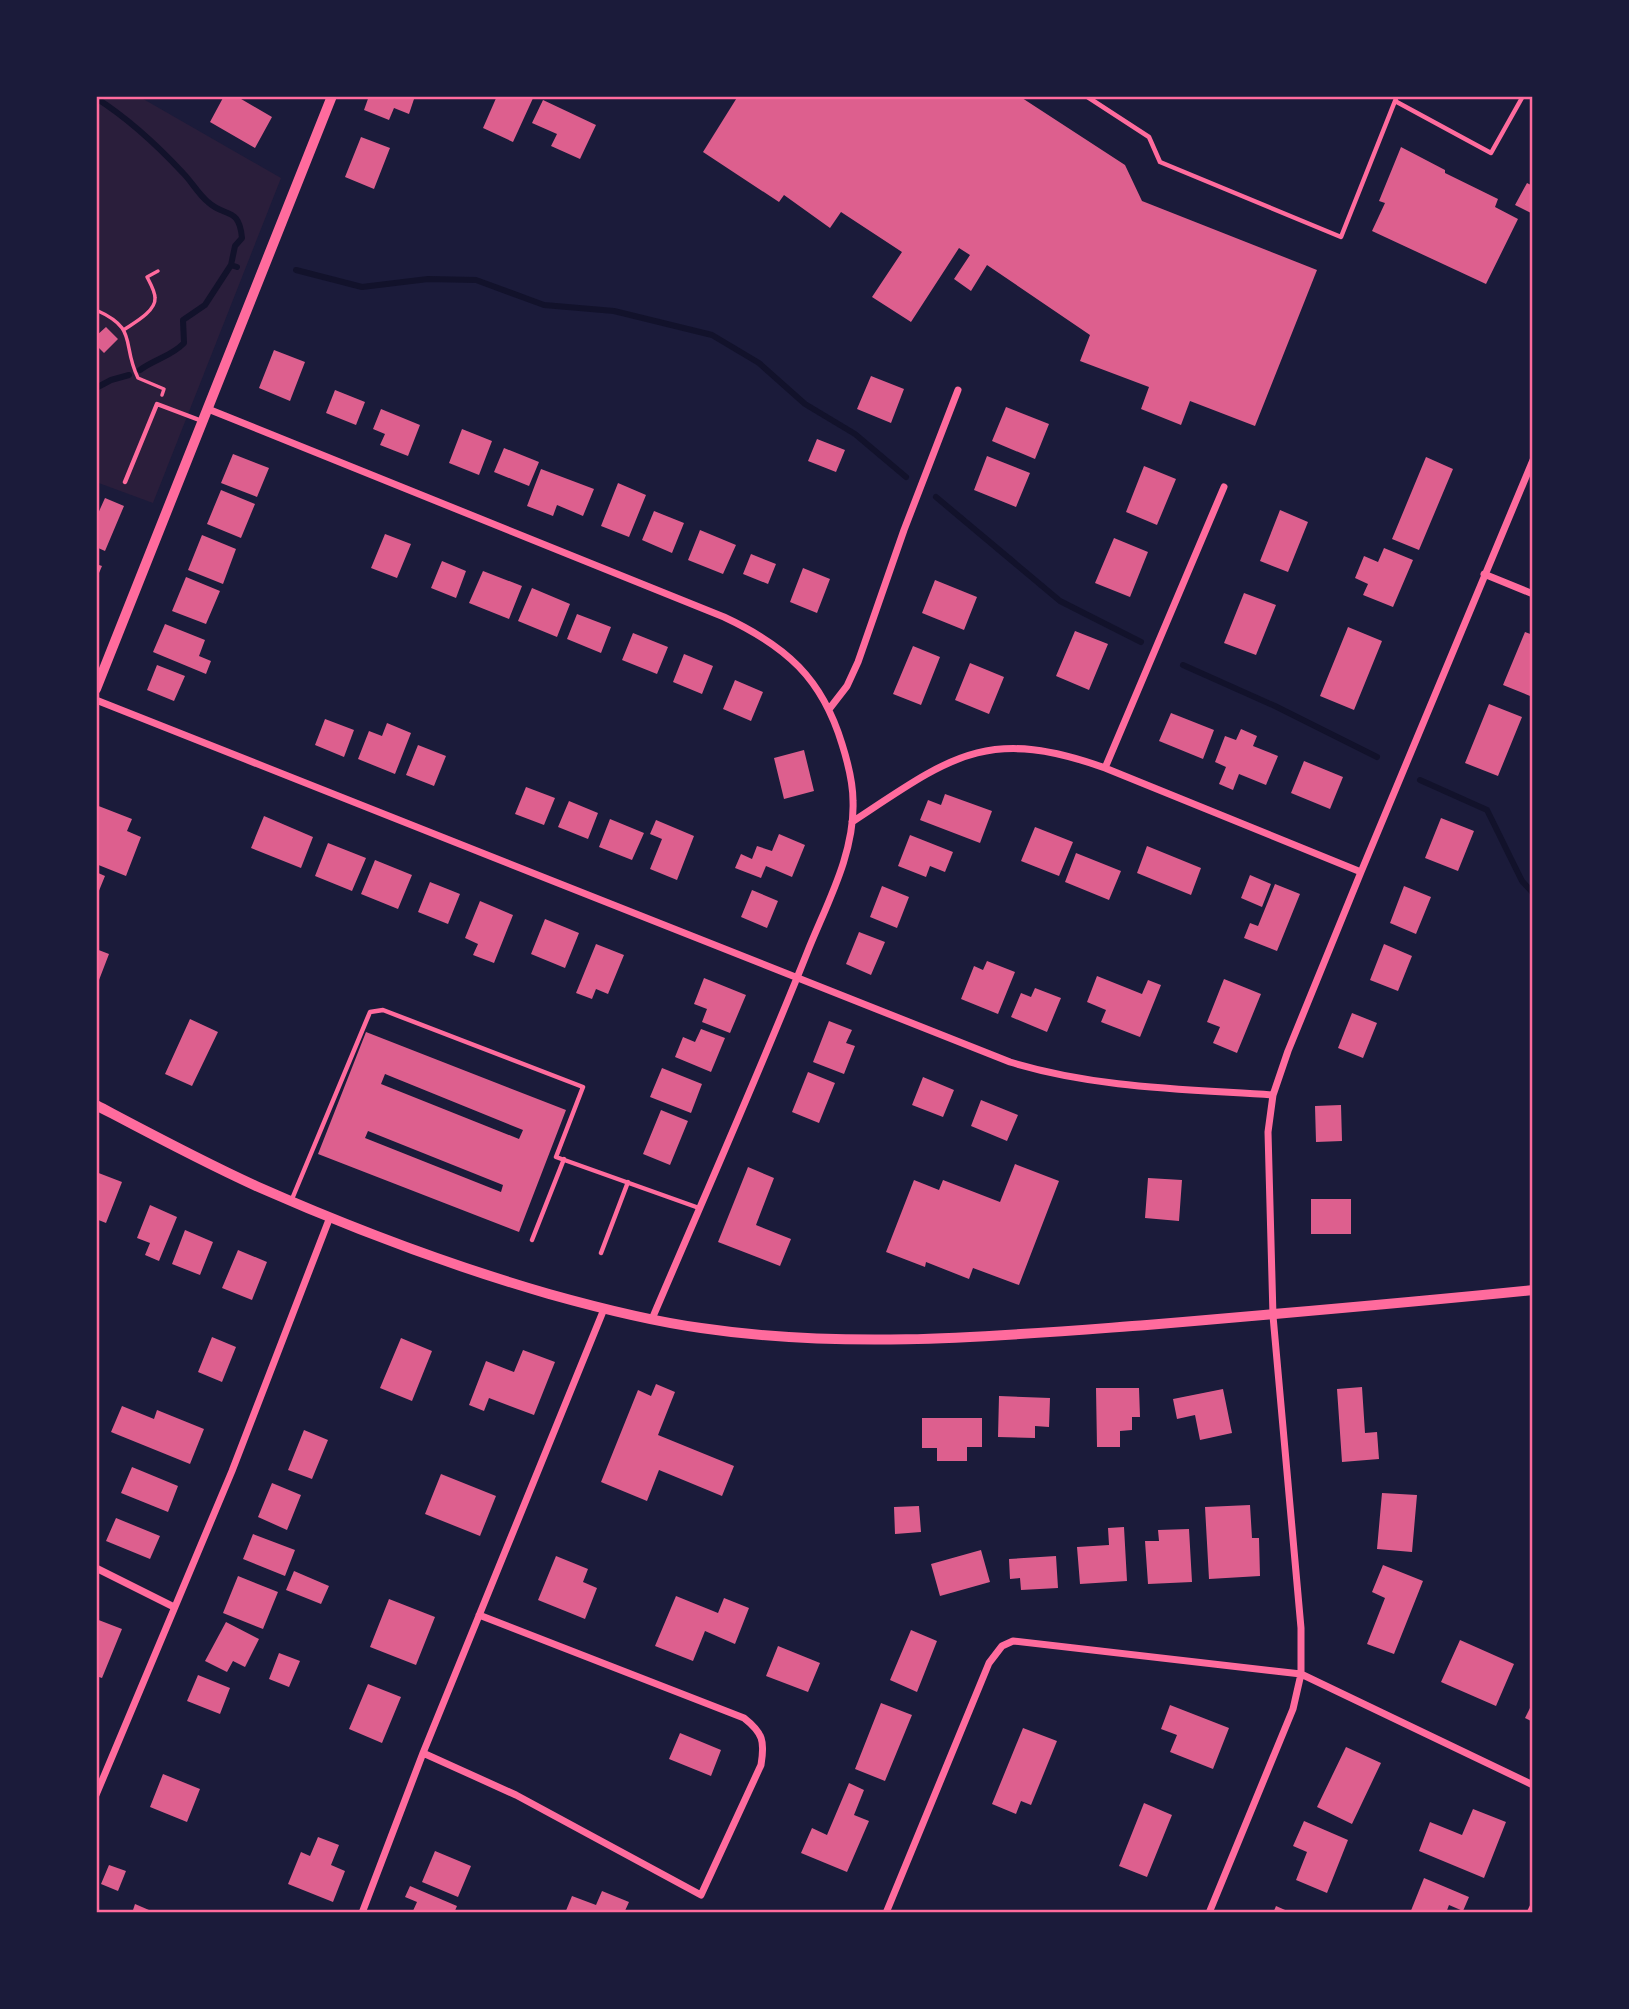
<svg xmlns="http://www.w3.org/2000/svg" width="1629" height="2009" viewBox="0 0 1629 2009" font-family="'Fira Sans',sans-serif">
<style>
.green{fill:#2a1e3b}
.lines{fill:none;stroke-linecap:round;stroke-linejoin:round}
.stream{stroke:#12122b;stroke-width:6}
.building{fill:#dd5f8e;fill-rule:evenodd}
.path{stroke:#ff6b9d;stroke-width:3.5}
.service{stroke:#ff6b9d;stroke-width:4.5}
.minor{stroke:#ff6b9d;stroke-width:7}
.tertiary{stroke:#ff6b9d;stroke-width:10}
.neatline{fill:none;stroke:#ff6b9d;stroke-width:2.5}
</style>
<rect width="100%" height="100%" fill="#1b1b3a"/>
<path class="green" d="M96,96H138L281,178L153,503L96,482Z"/>
<g class="lines">
<path class="stream" d="M96,98C129,119 156,144 183,173C192,182 198,194 208,202C225,218 239,206 242,238L235,246L231,265
M296,270L362,287L428,279L476,280L544,305L614,311L712,335L759,363L805,404L855,434L906,477
M140,370C155,359 172,356 184,343L183,320L205,305L231,265L237,267
M96,388L111,380L129,375
M936,497L1060,601L1141,642
M1183,665L1275,706L1377,757
M1420,780L1487,810L1522,881L1533,893"/>
</g>
<path class="building" d="M224,96H236L272,117L255,148L210,122Z
M369,96H415L409,114L394,108L389,120L364,110Z
M497,96H534L513,142L483,128Z
M738,96H1019L1125,165L1142,201L1317,270L1255,426L1190,401L1181,425L1141,409L1149,387L1080,361L1090,335L987,265L971,291L954,279L970,255L959,248L911,322L872,297L902,252L841,212L830,228L784,195L779,202L703,152Z
M543,100L596,125L580,159L551,146L557,134L532,123Z
M361,137L390,148L374,189L345,177Z
M1401,147L1445,170V173L1498,199L1495,207L1518,219L1486,284L1372,231L1385,203L1379,201Z
M1527,183L1533,186V214L1515,205Z
M106,327L118,339L104,353L96,345V336Z
M274,350L305,362L290,401L259,388Z
M871,376L904,389L891,423L857,409Z
M335,390L365,402L356,425L326,413Z
M1006,407L1049,424L1035,459L992,441Z
M381,409L420,425L408,456L380,445L385,434L373,429Z
M462,429L492,441L479,475L449,463Z
M817,439L845,450L836,472L808,461Z
M504,448L539,462L529,486L494,472Z
M233,454L269,468L257,497L221,483Z
M987,456L1030,473L1016,507L974,490Z
M1426,457L1453,469L1419,550L1392,539Z
M1144,466L1176,479L1157,525L1126,512Z
M541,469L594,489L583,516L557,505L553,516L527,506Z
M618,483L646,495L629,537L601,526Z
M221,490L255,504L241,538L207,524Z
M105,498L124,506L105,551L96,547V518Z
M1280,510L1308,522L1288,572L1260,561Z
M654,511L684,523L672,553L642,540Z
M700,530L736,545L723,574L688,560Z
M385,534L411,544L397,578L371,568Z
M202,535L236,549L223,584L188,570Z
M1114,538L1148,552L1130,597L1095,583Z
M1384,548L1413,560L1393,607L1363,595L1368,584L1355,578L1364,556L1378,562Z
M751,554L776,564L768,584L743,574Z
M442,561L466,571L456,598L431,588Z
M96,564L102,566L96,580Z
M803,568L830,579L817,613L790,602Z
M483,571L522,586L509,619L469,603Z
M186,577L220,591L206,624L172,611Z
M935,580L977,597L964,630L922,613Z
M532,588L570,604L557,637L518,621Z
M1244,593L1276,605L1256,655L1224,643Z
M577,614L611,627L601,653L567,639Z
M165,624L205,640L199,656L211,661L206,674L153,652Z
M1348,627L1382,641L1354,710L1320,696Z
M1075,631L1108,644L1089,690L1056,676Z
M1525,632L1533,635V690L1530,696L1503,685Z
M633,633L668,647L657,674L622,660Z
M913,646L940,657L921,705L893,694Z
M684,654L713,666L702,694L673,682Z
M970,663L1004,677L989,714L955,700Z
M157,665L185,676L174,701L147,690Z
M735,680L763,692L751,721L723,709Z
M1489,704L1522,717L1498,776L1465,763Z
M1171,713L1214,730L1203,759L1159,741Z
M325,719L354,730L344,757L315,745Z
M387,723L411,733L395,774L358,759L369,731L382,736Z
M1241,729L1257,736L1253,746L1278,756L1266,785L1239,774L1233,790L1219,784L1226,767L1215,762L1225,736L1236,740Z
M418,745L446,756L434,786L406,775Z
M804,750L814,791L784,799L774,758Z
M1304,761L1343,777L1330,809L1291,793Z
M526,787L555,798L544,825L515,814Z
M945,794L992,811L980,843L920,820L928,800L941,805Z
M569,801L598,813L588,839L558,827Z
M96,805L132,819L127,831L141,837L126,876L96,864Z
M264,816L313,837L301,868L251,848Z
M1441,818L1474,831L1458,871L1425,858Z
M610,819L644,833L632,860L599,847Z
M656,820L694,836L677,880L650,869L662,839L650,834Z
M1035,827L1073,842L1059,876L1021,861Z
M779,834L805,845L792,877L766,866L761,878L735,868L741,854L752,859L757,846L772,851Z
M910,835L953,852L945,872L930,866L926,877L898,866Z
M328,843L366,858L352,891L315,876Z
M1147,846L1201,868L1191,895L1137,873Z
M1076,853L1121,871L1109,900L1065,882Z
M375,860L412,875L398,909L361,894Z
M96,872L105,876L96,898Z
M1250,875L1271,884L1262,907L1241,898Z
M430,882L460,894L448,924L418,912Z
M1275,884L1300,894L1277,951L1244,938L1250,923L1258,926Z
M882,886L909,897L897,928L870,917Z
M1404,886L1431,897L1416,934L1390,923Z
M752,890L778,901L767,928L741,917Z
M480,901L513,915L494,963L473,955L478,944L465,938Z
M545,919L579,933L565,968L531,954Z
M859,932L885,942L871,975L846,964Z
M596,944L624,955L608,994L596,989L592,999L576,993Z
M1384,944L1412,956L1398,991L1370,980Z
M96,949L109,954L99,980L96,979Z
M987,961L1015,972L998,1014L961,999L974,966L983,970Z
M1097,976L1142,994L1148,980L1161,985L1140,1037L1101,1022L1106,1010L1087,1002Z
M704,978L746,995L730,1033L702,1022L707,1009L694,1004Z
M1224,979L1261,994L1237,1053L1213,1043L1220,1027L1207,1022Z
M1035,988L1061,998L1047,1032L1011,1017L1021,993L1031,997Z
M1352,1013L1377,1023L1363,1058L1338,1048Z
M190,1019L218,1032L192,1086L165,1074Z
M829,1021L852,1030L846,1043L855,1046L844,1074L813,1062Z
M701,1029L725,1038L711,1072L675,1057L683,1037L695,1042Z
M366,1032L566,1110L519,1232L318,1154ZM385,1074L523,1130L519,1139L381,1084ZM368,1131L503,1185L501,1192L365,1138Z
M662,1068L702,1084L691,1113L650,1097Z
M808,1072L835,1083L819,1123L792,1112Z
M923,1077L954,1090L943,1117L912,1105Z
M981,1100L1018,1115L1007,1141L971,1126Z
M1341,1105L1342,1141L1316,1142L1315,1106Z
M661,1110L688,1121L670,1165L643,1154Z
M1015,1164L1059,1181L1019,1285L973,1268L969,1279L926,1262L925,1267L886,1252L914,1180L939,1190L943,1180L1000,1202Z
M748,1167L774,1178L756,1225L791,1239L780,1266L718,1242Z
M96,1172L122,1182L106,1223L96,1219Z
M1148,1178L1182,1180L1179,1221L1145,1218Z
M1311,1199H1351V1234H1311Z
M150,1205L177,1217L159,1261L145,1255L150,1243L137,1238Z
M185,1230L213,1242L200,1275L172,1264Z
M238,1250L267,1262L252,1300L222,1288Z
M212,1337L236,1347L222,1382L198,1372Z
M401,1338L432,1351L412,1401L380,1388Z
M523,1350L555,1362L534,1415L489,1398L484,1411L469,1405L486,1361L514,1372Z
M656,1384L675,1392L658,1435L734,1466L722,1496L659,1470L647,1501L601,1482L638,1390L651,1396Z
M1362,1387L1365,1433L1377,1432L1379,1459L1342,1462L1337,1389Z
M1096,1388H1139L1140,1417H1132V1430L1120,1431V1447H1097Z
M1223,1389L1232,1433L1200,1440L1195,1415L1177,1419L1173,1399Z
M999,1396L1050,1398L1049,1427L1035,1426V1438L998,1437Z
M122,1406L154,1419L157,1410L204,1429L190,1464L111,1432Z
M922,1418H982V1447H967V1461H937V1448H922Z
M304,1430L328,1440L312,1479L288,1470Z
M132,1467L178,1486L168,1512L121,1493Z
M441,1474L496,1496L480,1536L425,1514Z
M272,1483L301,1495L287,1530L258,1517Z
M1382,1493L1417,1495L1412,1552L1377,1549Z
M1250,1505L1252,1538H1259L1260,1576L1209,1579L1205,1507Z
M919,1506L921,1532L895,1534L894,1507Z
M116,1518L160,1536L150,1559L106,1541Z
M1124,1527L1127,1581L1080,1584L1077,1547L1109,1545L1108,1528Z
M1189,1529L1192,1582L1148,1584L1145,1541H1159L1158,1530Z
M253,1534L295,1550L285,1576L243,1559Z
M981,1550L990,1582L940,1596L931,1564Z
M556,1556L588,1569L583,1582L597,1588L585,1619L538,1600Z
M1056,1556L1058,1588L1021,1590L1020,1578L1010,1579L1009,1559Z
M1383,1565L1423,1581L1394,1654L1367,1644L1385,1598L1372,1592Z
M294,1571L329,1586L321,1604L286,1590Z
M238,1576L278,1592L263,1629L223,1613Z
M676,1596L718,1613L724,1598L749,1608L735,1644L705,1631L693,1661L655,1646Z
M389,1599L435,1617L416,1665L370,1647Z
M96,1619L122,1629L102,1678L96,1676Z
M226,1622L259,1639L245,1667L233,1661L227,1672L205,1661Z
M911,1630L937,1641L917,1692L890,1680Z
M1460,1640L1514,1664L1496,1706L1441,1682Z
M778,1646L820,1663L808,1692L766,1676Z
M279,1653L300,1661L289,1687L269,1679Z
M198,1675L230,1688L220,1714L187,1701Z
M368,1684L401,1697L382,1743L349,1729Z
M1533,1702V1722L1525,1718Z
M881,1703L912,1715L885,1781L855,1769Z
M1170,1705L1229,1728L1213,1769L1170,1752L1177,1735L1161,1729Z
M1023,1728L1057,1741L1031,1805L1021,1801L1016,1814L992,1804Z
M680,1733L721,1750L711,1776L669,1759Z
M1346,1747L1381,1763L1352,1824L1317,1807Z
M163,1774L200,1789L187,1822L150,1807Z
M849,1783L864,1790L854,1815L869,1821L847,1872L801,1853L812,1828L827,1835Z
M1144,1803L1172,1815L1147,1877L1119,1866Z
M1473,1809L1506,1822L1484,1878L1419,1851L1430,1822L1462,1835Z
M1304,1821L1348,1840L1327,1893L1296,1880L1307,1852L1293,1846Z
M318,1837L339,1845L331,1865L345,1871L333,1902L288,1884L301,1852L310,1856Z
M435,1851L471,1866L458,1897L422,1882Z
M109,1865L126,1871L118,1891L101,1884Z
M1424,1878L1469,1897L1463,1911L1449,1905L1446,1913H1410Z
M410,1886L457,1906L454,1913H412L417,1902L405,1897Z
M602,1891L629,1902L624,1913H565L572,1896L596,1905Z
M135,1904L156,1913H132Z
M1276,1906L1292,1913H1273Z"/>
<g class="lines">
<path class="path" d="M96,310C139,329 121,343 138,378L164,389L162,395
M125,329C134,323 156,311 155,298C155,291 150,283 147,277L158,271"/>
<path class="service" d="M1086,96L1149,137L1160,162L1341,237L1397,96
M1395,101L1491,153L1523,96
M125,482L157,404L202,421
M292,1199L370,1012L383,1010L583,1087L556,1157L699,1208
M532,1240L564,1159
M601,1253L628,1182"/>
<path class="minor" d="M208,409L724,617C786,646 822,678 842,744C848,763 853,782 853,801C855,854 826,905 807,953C758,1076 704,1197 652,1319
M1484,574L1533,594
M96,700L1010,1062C1095,1088 1184,1089 1273,1095
M830,708L847,686L858,662L904,530L958,390
M1105,768L1224,487
M852,822C949,758 986,725 1105,768L1361,872
M96,1568L174,1607
M423,1753L516,1795L701,1895L761,1765C765,1741 763,1733 744,1718L479,1615
M96,1795L232,1471L330,1217
M362,1913L423,1753L604,1309
M886,1913L989,1663L1002,1646L1013,1641L1301,1674L1533,1785
M1209,1913L1293,1709L1301,1674V1628L1273,1316L1268,1132L1273,1095L1288,1051L1361,872L1533,460
M1530,1913L1533,1907"/>
<path class="tertiary" d="M96,689L332,96
M96,1105C149,1133 201,1161 256,1186C351,1228 449,1265 549,1294C599,1308 650,1321 701,1328C850,1350 998,1336 1147,1325C1276,1314 1404,1303 1533,1290"/>
</g>
<rect width="1629" height="2009" fill="none" stroke="#1b1b3a" stroke-width="196"/>
<rect x="98" y="98" width="1433" height="1813" class="neatline"/>
</svg>
